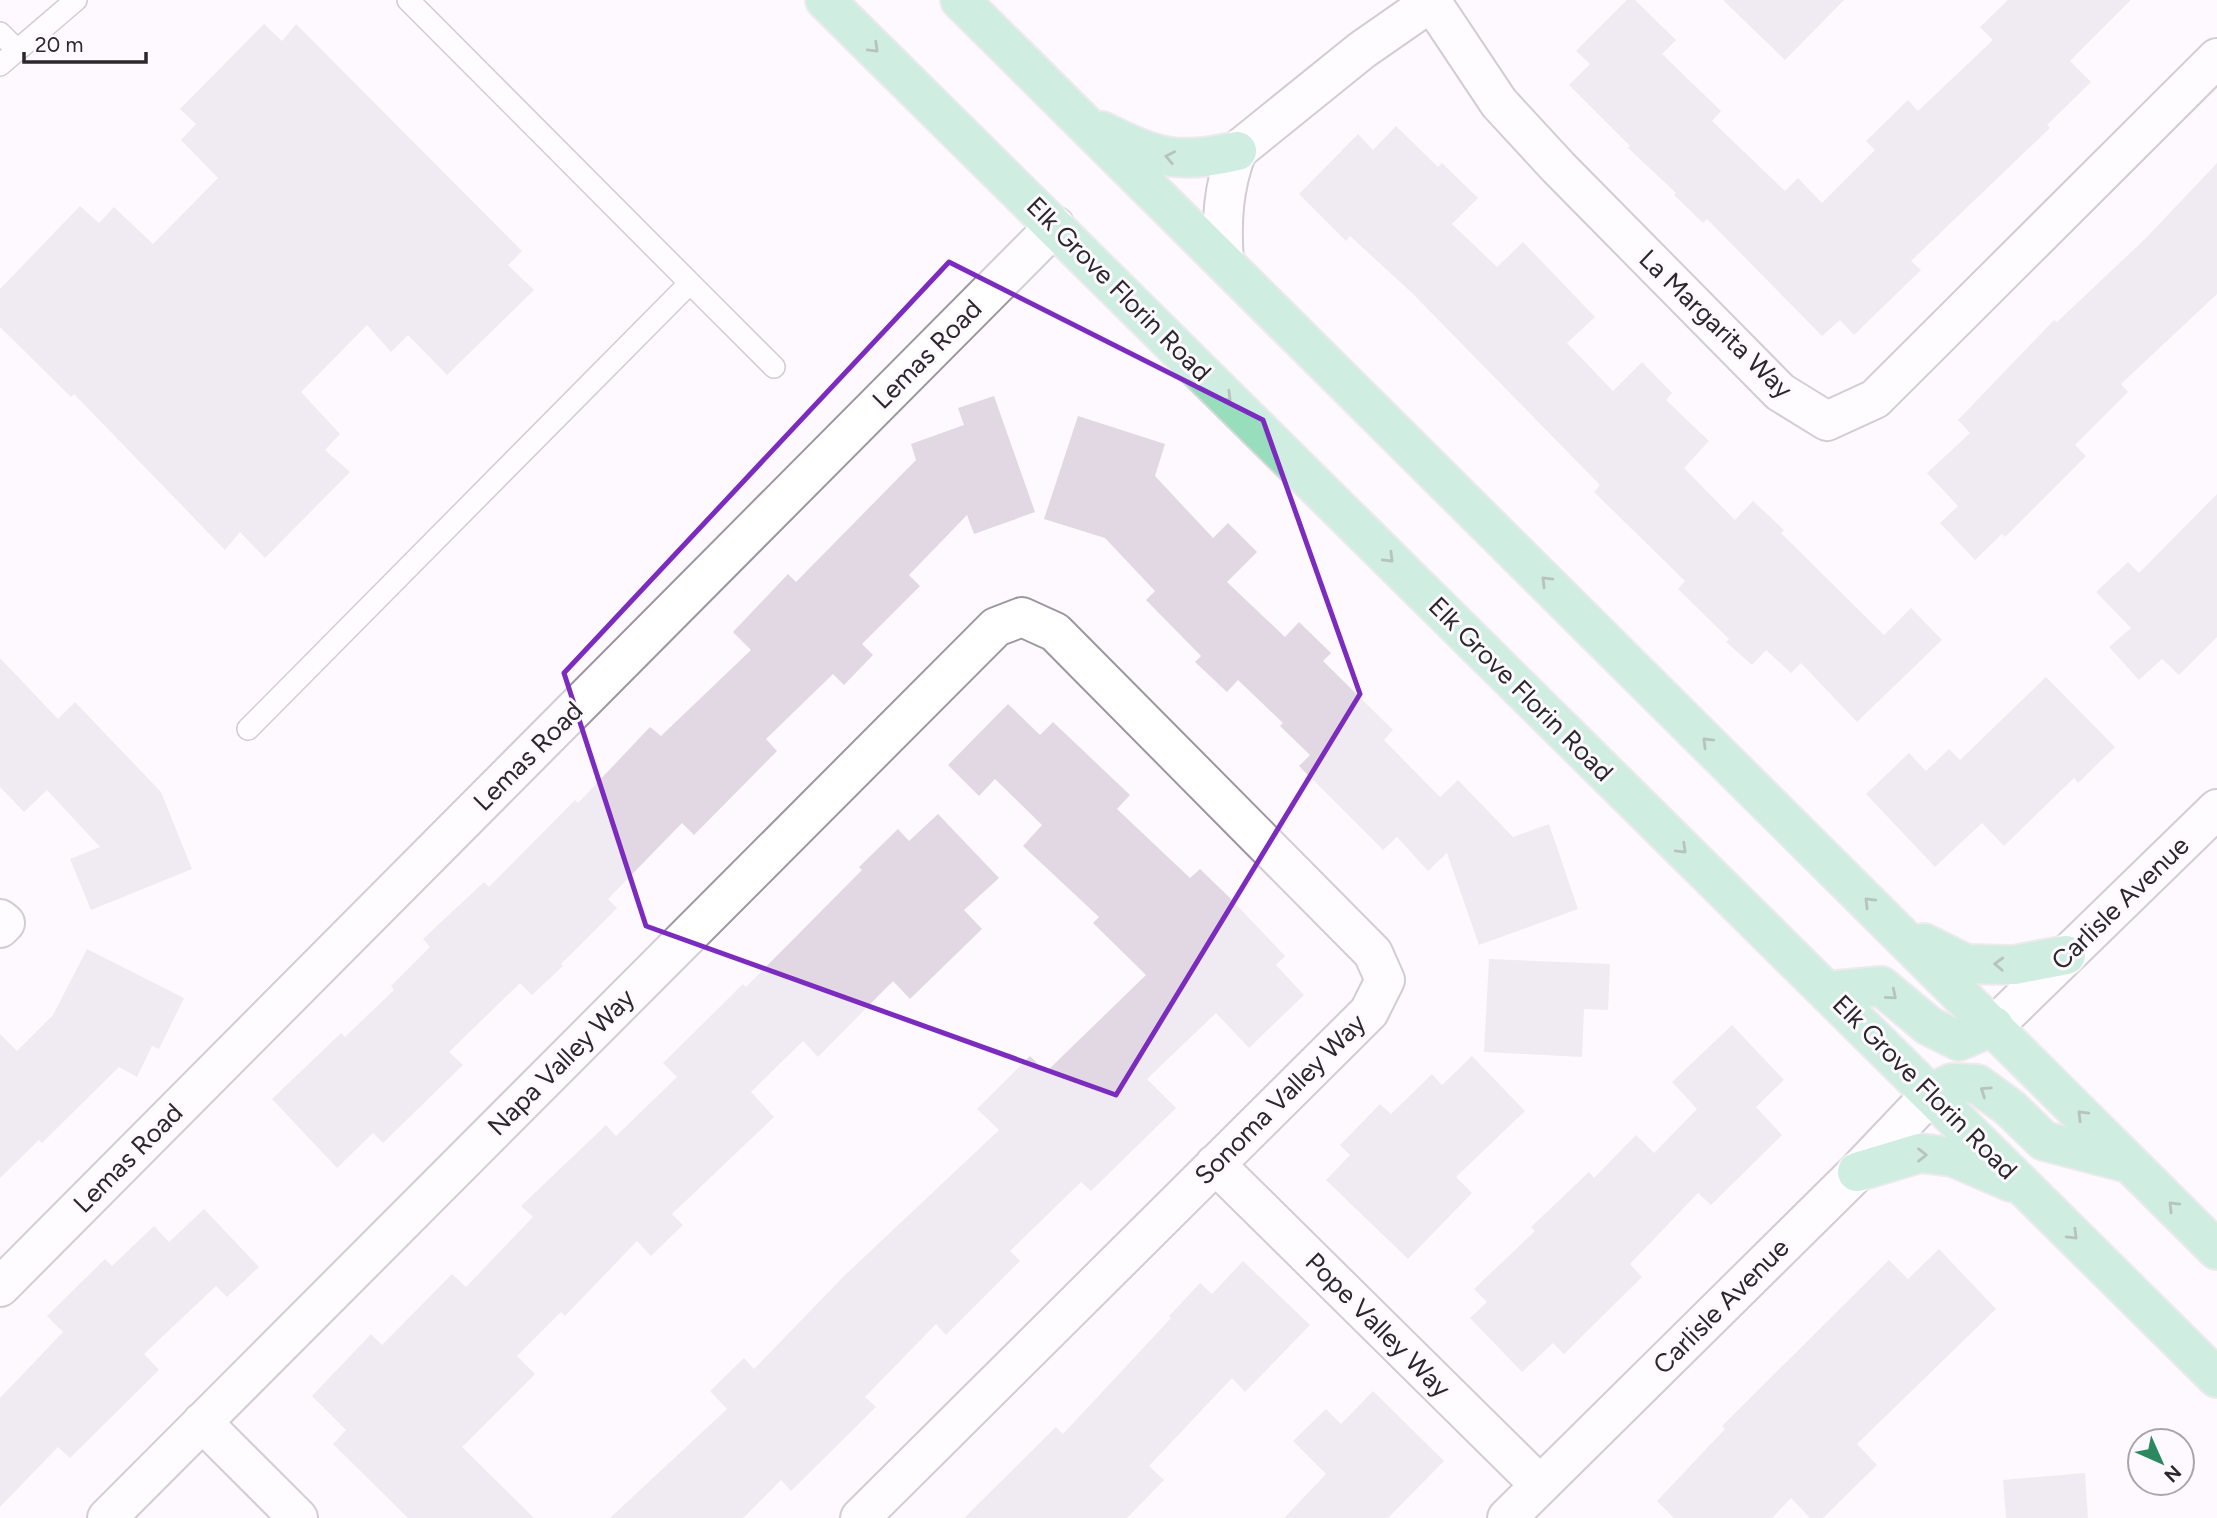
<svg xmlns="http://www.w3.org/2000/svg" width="2217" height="1518" viewBox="0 0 2217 1518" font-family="Figtree,sans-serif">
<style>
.building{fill:#e1d8e4}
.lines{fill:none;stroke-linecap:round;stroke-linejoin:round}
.lane-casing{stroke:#9e96a1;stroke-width:24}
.street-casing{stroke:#9e96a1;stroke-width:42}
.primary-casing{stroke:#d9d8d9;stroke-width:42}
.lane{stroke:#fff;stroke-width:21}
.street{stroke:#fff;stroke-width:38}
.primary{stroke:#98ddbc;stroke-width:38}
.oneway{stroke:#628274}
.marked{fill:none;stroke:#7b2cbf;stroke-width:5;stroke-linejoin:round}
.labels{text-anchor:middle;stroke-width:6;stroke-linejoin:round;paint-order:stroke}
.street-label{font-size:26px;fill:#2b282c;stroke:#fdf9fe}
</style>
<rect width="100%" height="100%" fill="#fdf9fe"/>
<path class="building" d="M1627,0H1635L1676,40L1662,54L1721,111L1712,121L1785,191L1798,178L1822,203L1875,150L1866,141L1908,100L1918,111L1993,40L1980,27L2008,0H2131L2070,61L2091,82L2047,125L2050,128L1911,261L1921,270L1854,335L1840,320L1822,336L1707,219L1703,223L1674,195L1676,193L1628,148L1630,146L1569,85L1590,64L1576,51Z
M1723,0H1844L1785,60Z
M264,24L282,41L296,24L522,251L508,265L534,290L447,375L408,335L391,352L367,325L301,392L340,434L325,450L350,472L265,558L240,532L225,550L74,394L71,397L0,327V289L80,206L99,223L114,207L153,244L218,178L181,140L196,124L180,109Z
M1396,126L1438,167L1442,163L1478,198L1452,224L1497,267L1523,242L1595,317L1567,343L1613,391L1642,362L1672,393L1666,400L1709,441L1684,468L1735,520L1753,501L1784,530L1781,533L1884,635L1911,608L1942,640L1857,722L1801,663L1791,673L1766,650L1752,665L1726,642L1729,639L1678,589L1685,581L1594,492L1600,485L1412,293L1350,236L1346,241L1299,194L1358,134L1373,150Z
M2217,163V294L2121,384L2128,392L2075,445L2086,456L2005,537L2002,534L1975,560L1940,523L1958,506L1927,473L1970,433L1958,420L2054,320L2057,322L2146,238Z
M994,396L1035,512L974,534L967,515L909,575L920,586L862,644L873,655L844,685L833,674L766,739L777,751L694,835L682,823L608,899L617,908L561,964L563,966L532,995L520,983L449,1052L463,1065L383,1143L373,1133L337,1168L272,1099L341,1033L345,1037L394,990L391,986L430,947L423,939L484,882L489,887L575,800L578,803L650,727L661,736L751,650L733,632L788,574L796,582L916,460L911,444L964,425L958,408Z
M1078,416L1165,444L1155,476L1213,538L1228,523L1257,552L1227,582L1285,637L1299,622L1331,653L1323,661L1393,730L1384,740L1440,797L1458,780L1513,837L1549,824L1578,909L1479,945L1447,853L1428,871L1397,837L1383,850L1299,766L1310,755L1280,726L1283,723L1238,680L1227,692L1195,662L1201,656L1146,600L1155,591L1105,538L1044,519Z
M2217,494V637L2179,675L2162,659L2139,680L2109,647L2131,628L2096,592L2128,562L2139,573Z
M0,658L58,719L75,702L161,792L192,869L91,910L70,859L100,847L47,790L24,812L0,787Z
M2046,677L2115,747L2078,783L2074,778L2004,846L1982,823L1935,867L1866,794L1909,753L1926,771L1949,749L1960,760Z
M1008,704L1040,735L1053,722L1130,795L1117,809L1190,878L1200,869L1229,897L1285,956L1276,965L1304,995L1249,1048L1216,1013L1147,1079L1176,1108L1091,1191L1081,1182L1010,1251L1020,1261L946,1335L936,1324L865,1397L876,1407L791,1491L781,1480L743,1518H610L727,1409L710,1391L744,1358L754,1369L844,1276L999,1130L977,1109L1030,1056L1046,1072L1146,975L1093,923L1099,917L1023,846L1042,825L995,779L979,796L948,765Z
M938,814L999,878L964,910L982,929L910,999L893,981L818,1057L803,1041L751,1092L774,1117L672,1214L683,1225L651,1256L637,1241L565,1316L561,1312L517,1356L535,1374L462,1447L534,1518H408L333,1444L346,1430L312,1396L371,1334L382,1345L452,1274L466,1287L533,1217L521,1206L606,1125L616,1136L677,1077L663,1063L743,984L746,987L862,870L859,867L898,829L909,841Z
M87,949L184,998L159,1049L152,1046L137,1077L119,1067L42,1143L39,1140L0,1178V1034L17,1051L53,1015Z
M1489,959L1610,964L1608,1010L1584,1009L1582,1057L1484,1052Z
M1732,1025L1784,1080L1756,1107L1782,1135L1711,1205L1698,1193L1630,1264L1642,1277L1564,1354L1553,1343L1522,1372L1470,1318L1487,1302L1474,1289L1535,1231L1531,1227L1589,1172L1594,1178L1636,1135L1654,1153L1697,1109L1672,1082Z
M1472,1056L1525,1111L1456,1177L1472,1193L1408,1259L1326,1180L1350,1155L1340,1145L1380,1104L1391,1114L1432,1074L1442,1085Z
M204,1209L259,1267L227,1297L216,1286L144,1354L159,1370L70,1458L58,1447L0,1507V1398L63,1332L47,1316L105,1259L112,1266L154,1226L169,1242Z
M1939,1249L1996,1309L1857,1444L1877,1465L1823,1518H1810L1791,1498L1772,1518H1674L1657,1501L1725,1429L1722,1426L1889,1260L1908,1279Z
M1243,1261L1310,1325L1245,1392L1232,1378L1149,1466L1164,1480L1127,1518H964L1056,1427L1063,1434L1171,1318L1169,1316L1200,1283L1212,1294Z
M1373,1391L1444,1461L1388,1518H1284L1326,1474L1293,1441L1326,1409L1341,1424Z
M2085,1473L2088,1518H2006L2003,1480Z"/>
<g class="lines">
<defs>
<path id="lane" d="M0,33L17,50
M0,65L76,0
M690,283L774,367
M248,729L690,283L408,0"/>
<path id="street" d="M1431,1L1499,103L1558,167L1780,392L1827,421L1875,399L2217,58
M1224,262C1221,222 1223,188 1237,151L1362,50L1434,0
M0,919L5,923L0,928
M1994,1026L2217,809
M1215,1164L1540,1485
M0,1287L1055,226
M202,1422L298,1518
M107,1518L996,627L1022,617L1055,632L1373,953L1385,980L1369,1012L860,1518
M1507,1518L1857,1172L1933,1092"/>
<path id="primary" d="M825,0C1291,458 1755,917 2217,1378
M960,0L2217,1250
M1102,131C1156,158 1178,165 1237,151
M1924,943L1966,964L2014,965L2066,955
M1827,991L1881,986L1929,1026L1959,1041L1994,1026
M1933,1092L1952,1083L1977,1084L2010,1108L2044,1141L2128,1163
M1857,1172L1920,1153L1953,1157L2011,1182"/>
</defs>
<use href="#lane" class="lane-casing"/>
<use href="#street" class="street-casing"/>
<use href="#primary" class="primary-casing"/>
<use href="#lane" class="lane"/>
<use href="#street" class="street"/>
<use href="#primary" class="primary"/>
</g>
<defs><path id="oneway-chevron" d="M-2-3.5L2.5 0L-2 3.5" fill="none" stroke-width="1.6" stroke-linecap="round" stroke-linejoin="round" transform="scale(1.75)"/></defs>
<g class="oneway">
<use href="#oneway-chevron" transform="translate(874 48) rotate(44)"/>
<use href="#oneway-chevron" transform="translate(1170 157) rotate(-169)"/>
<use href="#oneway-chevron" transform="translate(1227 397) rotate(45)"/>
<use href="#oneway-chevron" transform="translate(1389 558) rotate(45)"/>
<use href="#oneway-chevron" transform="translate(1546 581) rotate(-135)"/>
<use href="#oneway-chevron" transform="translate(1707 742) rotate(-135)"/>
<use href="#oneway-chevron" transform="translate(1682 849) rotate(44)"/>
<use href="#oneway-chevron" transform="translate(1869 902) rotate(-135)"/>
<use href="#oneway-chevron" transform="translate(1999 964) rotate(-178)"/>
<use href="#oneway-chevron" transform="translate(1892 995) rotate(40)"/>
<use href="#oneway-chevron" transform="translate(1985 1091) rotate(-146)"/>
<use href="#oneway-chevron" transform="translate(2082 1115) rotate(-135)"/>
<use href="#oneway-chevron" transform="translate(1922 1155)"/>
<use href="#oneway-chevron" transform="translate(2173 1206) rotate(-135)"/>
<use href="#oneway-chevron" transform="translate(2073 1235) rotate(45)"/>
</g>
<path d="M0 0H2217V1518H0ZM949,262L1263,420L1360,694L1116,1095L646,926L564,673Z" fill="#fdf9fe" fill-opacity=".55" fill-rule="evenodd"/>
<path class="marked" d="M949,262L1263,420L1360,694L1116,1095L646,926L564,673Z"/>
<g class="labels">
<g class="street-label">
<text transform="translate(1119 289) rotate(45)" y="9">Elk Grove Florin Road</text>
<text transform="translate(1716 324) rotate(44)" y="9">La Margarita Way</text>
<text transform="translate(927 354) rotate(-45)" y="9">Lemas Road</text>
<text transform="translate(1521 689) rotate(45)" y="9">Elk Grove Florin Road</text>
<text transform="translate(528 756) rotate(-45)" y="9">Lemas Road</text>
<text transform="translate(2120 903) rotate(-44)" y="9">Carlisle Avenue</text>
<text transform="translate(561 1062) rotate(-45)" y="9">Napa Valley Way</text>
<text transform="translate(1925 1087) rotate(45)" y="9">Elk Grove Florin Road</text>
<text transform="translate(1280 1099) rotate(-45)" y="9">Sonoma Valley Way</text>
<text transform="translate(128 1158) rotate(-45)" y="9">Lemas Road</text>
<text transform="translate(1721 1306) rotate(-45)" y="9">Carlisle Avenue</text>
<text transform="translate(1378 1325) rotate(45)" y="9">Pope Valley Way</text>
</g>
</g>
<g transform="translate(2161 1462) rotate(135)"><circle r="33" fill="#fdf9fe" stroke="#a9a5aa" stroke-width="2"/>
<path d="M0-5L12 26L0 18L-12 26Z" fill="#2c895f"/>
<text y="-10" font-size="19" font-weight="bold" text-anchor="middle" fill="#2b282c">N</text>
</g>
<path d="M24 52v10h122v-10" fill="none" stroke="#2b282c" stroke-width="3.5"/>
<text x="35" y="52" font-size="21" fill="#2b282c" stroke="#fdf9fe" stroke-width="5" paint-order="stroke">20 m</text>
</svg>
